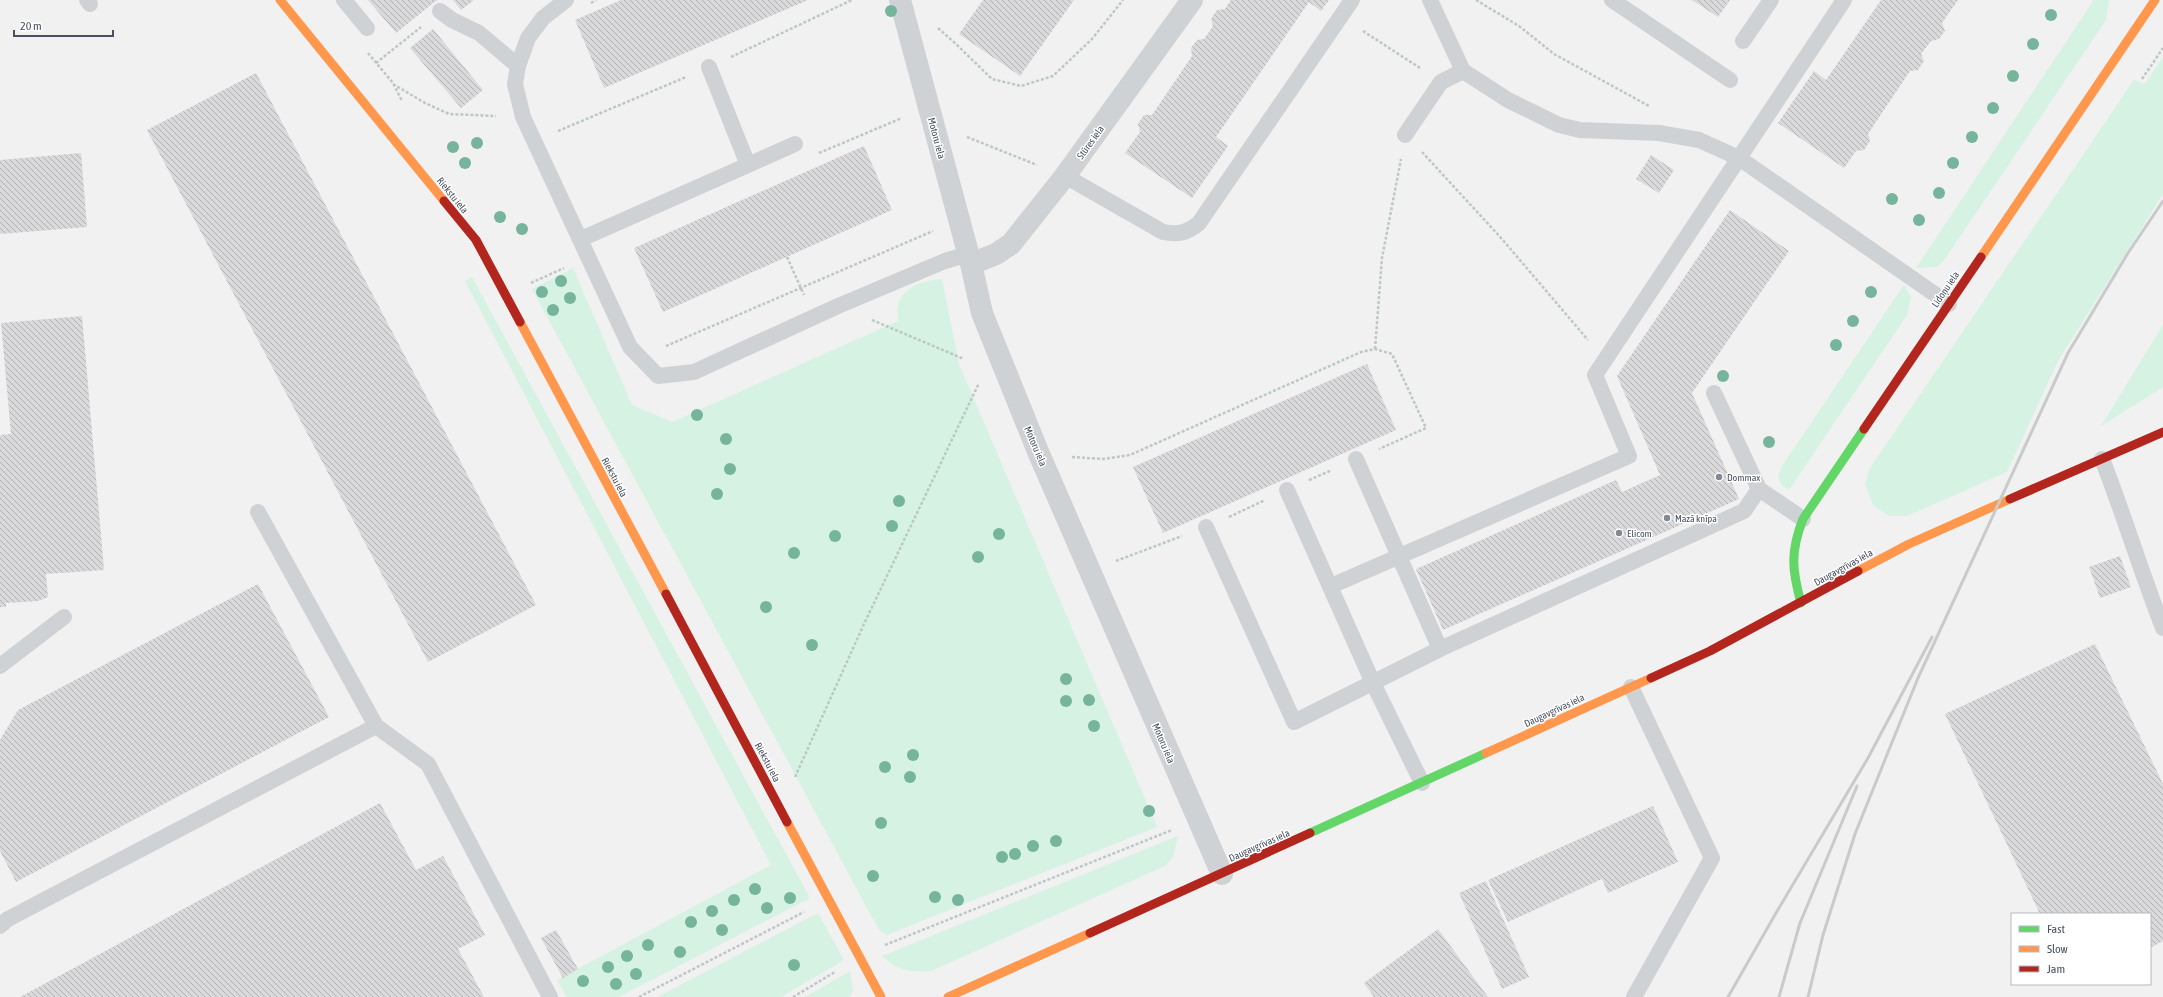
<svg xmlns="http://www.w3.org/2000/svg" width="2163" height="997" viewBox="0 0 2163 997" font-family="'Asap Condensed',sans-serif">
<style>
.green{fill:#d5f2e3}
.building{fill:url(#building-back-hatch)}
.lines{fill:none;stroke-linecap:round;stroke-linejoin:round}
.path{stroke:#bbc8c6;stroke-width:2.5;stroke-dasharray:3 2;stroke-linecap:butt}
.lane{stroke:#cfd2d5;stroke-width:16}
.street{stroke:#cfd2d5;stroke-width:22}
.fast{stroke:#63d668;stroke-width:9}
.slow{stroke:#ff974d;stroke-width:9}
.jam{stroke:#b3261e;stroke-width:9}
.rail{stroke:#c8cacc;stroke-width:3}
.tree{fill:#76b49b}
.poi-dot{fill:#838993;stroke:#fff;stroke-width:1.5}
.labels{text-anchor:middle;stroke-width:3;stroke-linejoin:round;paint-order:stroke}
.street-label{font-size:10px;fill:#475160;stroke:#fff}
.poi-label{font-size:10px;fill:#475160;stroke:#fff;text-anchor:start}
</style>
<defs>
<pattern id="building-back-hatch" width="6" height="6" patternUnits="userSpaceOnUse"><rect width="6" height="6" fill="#d9d9db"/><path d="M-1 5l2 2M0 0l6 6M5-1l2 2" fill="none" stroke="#b2b2b5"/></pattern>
</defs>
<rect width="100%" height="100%" fill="#f2f1f1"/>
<path class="green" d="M2094,0H2109L2106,20L1945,259L1937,267L1916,268Z
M2163,57V194L2058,361L2007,472L1907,516H1889L1873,505L1865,485L1870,468L2134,80L2145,84Z
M573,268L632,405L672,422L898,321C893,291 917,281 942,279L959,364L1157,827L887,935L879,930L532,289Z
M472,277L810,898L619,997H567L557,980L771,865L465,281Z
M1904,285L1911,297L1907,315L1789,490L1781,485L1778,477L1782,466Z
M2163,325V387L2101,426Z
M1178,836L1173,857L1165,866L931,971C911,973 897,970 882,956Z
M818,913L844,960L781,997H657Z
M850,971L853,990L850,997H805Z"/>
<path class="building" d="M368,0H437L396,33Z
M453,0H474L461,10Z
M621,0H808L604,88L575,20Z
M983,0H1074L1020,76L959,34Z
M1231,0H1329L1321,11L1309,2L1216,137L1228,146L1192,198L1125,153L1140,132L1138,124L1144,115H1152L1192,56L1191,48L1197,40L1204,39L1213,26L1211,19L1217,10L1225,9Z
M1692,0H1730L1718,17Z
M1881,0H1958L1942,23L1945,31L1939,39L1931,41L1921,54L1924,61L1918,70L1910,71L1868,134L1870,141L1864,150L1856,151L1844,168L1778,123L1814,71L1826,80Z
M433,29L483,90L461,108L410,48Z
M256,73L536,605L428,662L147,130Z
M864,146L892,210L663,312L634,248Z
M81,153L87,227L0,234V160Z
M1651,155L1674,170L1659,193L1636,179Z
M1730,210L1789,251L1692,393L1739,499L1443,630L1416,569L1616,480L1622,492L1660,475L1617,376Z
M82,316L104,570L46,574L48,597L38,601L6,603V607H0V435L11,434L1,323Z
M1367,364L1396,430L1163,533L1133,467Z
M2120,556L2131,587L2100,598L2089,567Z
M258,584L329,717L16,882L0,851V740L18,710Z
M2095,644L2163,784V941L2150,948V914H2040L1945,714Z
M380,803L416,870L443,856L485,935L458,949L484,997H20Z
M1653,806L1678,862L1608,893L1602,879L1508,922L1488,880Z
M1486,881L1529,977L1502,989L1459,893Z
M1438,929L1488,997H1374L1364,983Z
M556,930L578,969L563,978L541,938Z"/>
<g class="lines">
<path class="path" d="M1476,0L1519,26L1554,54L1649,106
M591,3L596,0
M938,28L956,44L992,79L1021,86L1053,76L1092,39L1123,0
M1363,31L1420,68
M368,53L393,83L402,101
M731,57L852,0
M376,63L421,27
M2142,79L2163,48
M393,84L425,103L449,114L496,116
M558,131L686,77
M967,137L1037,165
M1422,152L1502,239L1588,340
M819,153L902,118
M787,257L804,295
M531,283L564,268
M872,320L964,359
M666,346L933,231
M1375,349L1382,258L1401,159
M1072,457L1104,459L1130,455L1361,352L1375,349L1392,354L1426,428L1379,449
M1309,480L1332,470
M1229,517L1265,500
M1116,561L1182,536
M795,777L864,624L979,383
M885,945L1172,830
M639,997L804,912
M793,997L835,972"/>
<path class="lane" d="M87,0L90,4
M344,0L367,28
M566,0L543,18L528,38L518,66L515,84L523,117L630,347L658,376L694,372L838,306L945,261L968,254
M1430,0L1463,71L1508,100L1559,125L1580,130L1659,133L1699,140L1739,158L1844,0
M1612,0L1730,80
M440,11L452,20L479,33L518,66
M1743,41L1771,0
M1405,135L1441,82L1463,71
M748,165L795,144
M1065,176L1163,232C1178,235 1187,233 1199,223L1352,0
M581,239L748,165L709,67
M1714,393L1759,489L1803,519
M1356,459L1440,649
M2102,459C2124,515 2141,572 2163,628
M1287,490L1373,683L1422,783
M258,512L376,726
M1206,527L1294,722L1440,649L1744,511L1759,489
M1331,586L1629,456L1595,375L1739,158L1949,304
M0,666L64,617
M1631,687L1712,858L1634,997
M0,926L8,919L376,726L428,764L550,997"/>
<path class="street" d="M900,0L971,264L982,313L1039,454L1222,874
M971,264L996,254L1011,244L1065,176L1192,0"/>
<path class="fast" d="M1801,603C1792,570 1790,552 1803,519L1864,429
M1310,833L1486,753"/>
<path class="slow" d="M280,0L444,201
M1981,257L2155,0
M520,322L666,594
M1858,571L1909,544L2010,499
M1486,753L1651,678
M787,822L881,997
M948,997L1090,933"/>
<path class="jam" d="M444,201L476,240L520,322
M1864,429L1981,257
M2010,499L2163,432
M666,594L787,822
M1651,678L1710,651L1858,571
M1090,933L1310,833"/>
<path class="rail" d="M1728,997L1776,913L1868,758L1932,637
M1779,997L1800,923L1857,786
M1808,997L1823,935L1855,834L1918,678L2068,353L2128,253L2163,201"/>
</g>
<g class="tree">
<circle cx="891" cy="11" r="6"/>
<circle cx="2051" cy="15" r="6"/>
<circle cx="2033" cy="44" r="6"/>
<circle cx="2013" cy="76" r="6"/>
<circle cx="1993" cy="108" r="6"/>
<circle cx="1972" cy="137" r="6"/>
<circle cx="477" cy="143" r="6"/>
<circle cx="453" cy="147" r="6"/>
<circle cx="465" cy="163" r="6"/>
<circle cx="1953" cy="163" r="6"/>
<circle cx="1939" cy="193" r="6"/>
<circle cx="1892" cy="199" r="6"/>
<circle cx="500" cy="217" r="6"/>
<circle cx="1919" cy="220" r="6"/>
<circle cx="522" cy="229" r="6"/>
<circle cx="561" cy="281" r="6"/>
<circle cx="542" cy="292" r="6"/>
<circle cx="1871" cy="292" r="6"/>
<circle cx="570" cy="298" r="6"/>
<circle cx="553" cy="310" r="6"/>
<circle cx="1853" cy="321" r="6"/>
<circle cx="1836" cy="345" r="6"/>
<circle cx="1723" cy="376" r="6"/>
<circle cx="697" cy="415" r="6"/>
<circle cx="726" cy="439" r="6"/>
<circle cx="1769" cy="442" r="6"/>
<circle cx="730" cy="469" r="6"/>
<circle cx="717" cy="494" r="6"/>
<circle cx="899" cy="501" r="6"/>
<circle cx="892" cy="526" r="6"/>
<circle cx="999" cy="534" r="6"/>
<circle cx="835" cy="536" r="6"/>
<circle cx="794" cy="553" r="6"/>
<circle cx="978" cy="557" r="6"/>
<circle cx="766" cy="607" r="6"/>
<circle cx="812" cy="645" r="6"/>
<circle cx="1066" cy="679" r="6"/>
<circle cx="1089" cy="700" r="6"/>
<circle cx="1066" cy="701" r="6"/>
<circle cx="1094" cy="726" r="6"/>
<circle cx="913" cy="755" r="6"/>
<circle cx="885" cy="767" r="6"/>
<circle cx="910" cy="777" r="6"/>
<circle cx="1149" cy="811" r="6"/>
<circle cx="881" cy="823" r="6"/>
<circle cx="1056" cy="841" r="6"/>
<circle cx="1033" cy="846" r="6"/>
<circle cx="1015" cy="854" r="6"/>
<circle cx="1002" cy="857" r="6"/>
<circle cx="873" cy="876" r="6"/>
<circle cx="755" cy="889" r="6"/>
<circle cx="935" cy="897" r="6"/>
<circle cx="790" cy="898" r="6"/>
<circle cx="734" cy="900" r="6"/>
<circle cx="958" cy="900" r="6"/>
<circle cx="767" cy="908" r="6"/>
<circle cx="712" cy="911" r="6"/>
<circle cx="691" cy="922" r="6"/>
<circle cx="722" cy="930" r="6"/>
<circle cx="648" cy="945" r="6"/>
<circle cx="680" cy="952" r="6"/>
<circle cx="627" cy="956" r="6"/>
<circle cx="794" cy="965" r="6"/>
<circle cx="608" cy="967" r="6"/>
<circle cx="636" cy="974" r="6"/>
<circle cx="583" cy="981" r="6"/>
<circle cx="616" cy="984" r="6"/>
</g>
<g class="poi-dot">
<circle cx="1719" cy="477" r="4"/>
<circle cx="1667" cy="518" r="4"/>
<circle cx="1619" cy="533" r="4"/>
</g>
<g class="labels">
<g class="street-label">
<text transform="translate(937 138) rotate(75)" y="4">Motoru iela</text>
<text transform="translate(1090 142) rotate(-54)" y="4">Stūres iela</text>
<text transform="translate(453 195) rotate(51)" y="4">Riekstu iela</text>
<text transform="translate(1945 289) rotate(-56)" y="4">Lidoņu iela</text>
<text transform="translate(1036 446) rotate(67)" y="4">Motoru iela</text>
<text transform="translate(615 477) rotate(62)" y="4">Riekstu iela</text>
<text transform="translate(1843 567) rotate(-29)" y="4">Daugavgrīvas iela</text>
<text transform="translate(1554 710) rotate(-25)" y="4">Daugavgrīvas iela</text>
<text transform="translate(1164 743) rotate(67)" y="4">Motoru iela</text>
<text transform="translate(768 762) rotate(62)" y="4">Riekstu iela</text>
<text transform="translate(1259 845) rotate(-24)" y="4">Daugavgrīvas iela</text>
</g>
<g class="poi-label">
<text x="1727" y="481">Dommax</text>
<text x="1675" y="522">Mazā knīpa</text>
<text x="1627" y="537">Elicom</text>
</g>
</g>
<rect x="2011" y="913" width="140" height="72" fill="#ffffff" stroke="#b5b9bf"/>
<rect x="2019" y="926" width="20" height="6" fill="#63d668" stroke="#b5b9bf"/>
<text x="2047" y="933" font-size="12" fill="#475160">Fast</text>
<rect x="2019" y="946" width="20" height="6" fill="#ff974d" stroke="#b5b9bf"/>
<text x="2047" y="953" font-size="12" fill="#475160">Slow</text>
<rect x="2019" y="966" width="20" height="6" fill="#b3261e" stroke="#b5b9bf"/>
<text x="2047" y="973" font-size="12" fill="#475160">Jam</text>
<path d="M14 30v6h99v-6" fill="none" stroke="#475160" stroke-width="2"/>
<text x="20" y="30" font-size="12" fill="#475160" stroke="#ffffff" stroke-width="3" paint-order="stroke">20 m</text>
</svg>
